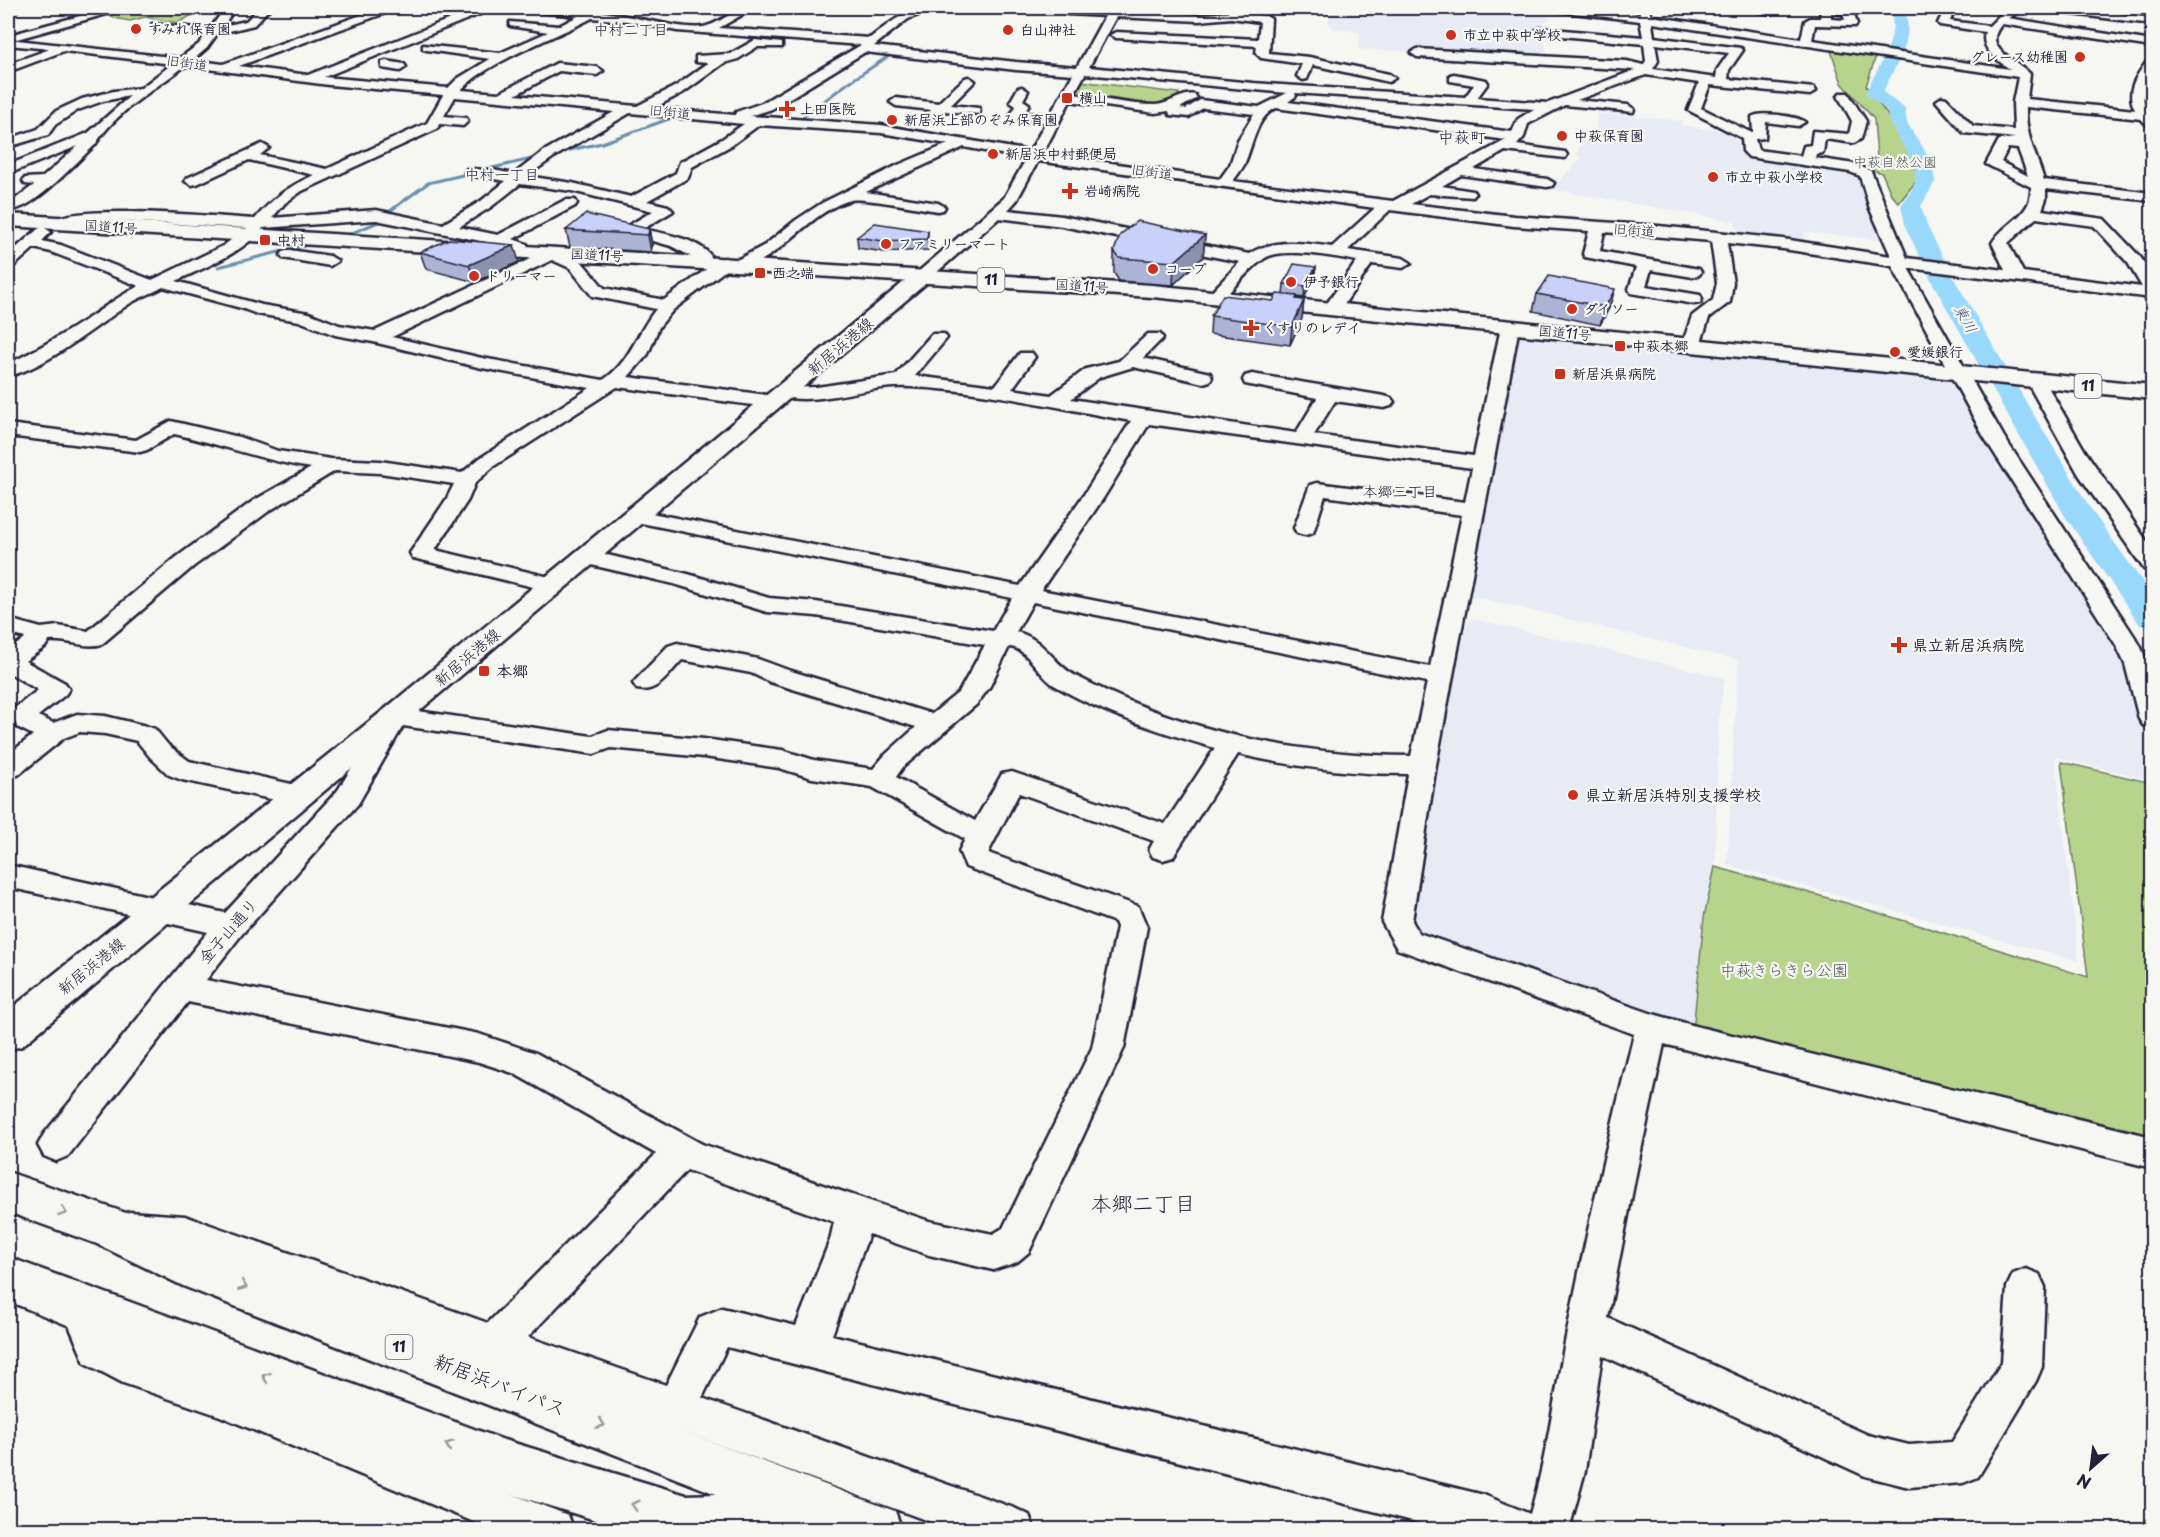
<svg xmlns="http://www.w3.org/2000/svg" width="2160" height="1537" viewBox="0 0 2160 1537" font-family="'Playpen Sans','Klee One',sans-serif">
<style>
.built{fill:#e8ebf4}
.green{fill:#b7d48c;stroke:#6c7b64;stroke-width:1.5}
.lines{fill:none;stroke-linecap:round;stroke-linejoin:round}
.stream{stroke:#698fae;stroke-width:3}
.river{fill:#99d8fb;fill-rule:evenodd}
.minor-casing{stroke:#22223b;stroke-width:5}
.major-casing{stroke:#22223b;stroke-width:5}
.highway-casing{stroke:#22223b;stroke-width:5}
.minor{fill:#f6f6f2;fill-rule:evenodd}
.major{fill:#f6f6f2;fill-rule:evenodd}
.highway{fill:#f6f6f2;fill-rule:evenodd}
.wall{fill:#acb4d6;stroke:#22223b;stroke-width:1.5}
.shaded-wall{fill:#8c92ae;stroke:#22223b;stroke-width:1.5}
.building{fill:#c8d1f9;stroke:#22223b;stroke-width:1.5}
.oneway{stroke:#9797a0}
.poi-dot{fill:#c8321e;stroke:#f6f6f2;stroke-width:2}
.labels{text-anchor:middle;stroke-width:4.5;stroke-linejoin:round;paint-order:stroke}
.far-poi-label{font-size:14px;font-weight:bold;fill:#22223b;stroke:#f6f6f2;text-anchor:start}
.far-street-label{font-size:14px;fill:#22223b;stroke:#f6f6f2}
.far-park-label{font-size:14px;fill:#4f5753;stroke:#f6f6f2}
.far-neighbourhood-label{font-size:15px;fill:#22223b;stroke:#f6f6f2}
.shield{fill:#f6f6f2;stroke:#626272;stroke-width:1.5}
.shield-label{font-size:15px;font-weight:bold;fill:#22223b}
.far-water-label{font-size:15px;font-style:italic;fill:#465975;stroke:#f6f6f2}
.far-quarter-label{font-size:16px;fill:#22223b;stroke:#f6f6f2}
.street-label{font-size:16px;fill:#22223b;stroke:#f6f6f2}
.poi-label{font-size:16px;font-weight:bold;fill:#22223b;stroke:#f6f6f2;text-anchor:start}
.park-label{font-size:16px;fill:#4f5753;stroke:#f6f6f2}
.near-street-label{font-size:20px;fill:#22223b;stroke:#f6f6f2}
.near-neighbourhood-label{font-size:21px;fill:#22223b;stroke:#f6f6f2}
</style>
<rect width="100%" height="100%" fill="#f6f6f2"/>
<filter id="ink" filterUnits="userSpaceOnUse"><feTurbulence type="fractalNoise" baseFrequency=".0167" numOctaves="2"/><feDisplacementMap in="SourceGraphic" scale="12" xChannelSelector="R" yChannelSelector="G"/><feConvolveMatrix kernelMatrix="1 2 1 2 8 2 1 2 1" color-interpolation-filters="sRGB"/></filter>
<g filter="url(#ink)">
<path class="built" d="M1333,8H1537L1556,9L1540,29L1549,60L1359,49L1360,32L1334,29L1328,23Z
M1598,113L1682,121L1680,125L1742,134L1747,152L1859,173L1886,241L1804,232L1807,246L1739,237L1734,221L1543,188L1554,181H1559L1582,157L1576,156L1579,147L1596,131Z
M1521,334L1654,351H1686L1953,378L1999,457H1996V466L1998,469L2012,472L2125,655L2152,744V780L2055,757L2079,961L1727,865L1738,660L1471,596L1506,386L1513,362L1511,360L1516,339Z
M1469,618L1725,678L1719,712L1715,867L1704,917L1693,1032L1423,938L1407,916L1441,723Z"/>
<path class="green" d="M125,8H224L222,10L199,11L178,23L145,17L130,21L114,18L105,14Z
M1830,48L1876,56L1866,86C1889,119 1911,138 1917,180L1899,203L1891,194L1882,173L1866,168L1877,157L1874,119L1842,83Z
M1080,81L1179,93L1177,97L1186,98L1157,108L1071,97Z
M2061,762L2152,783V1144L1693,1032L1704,917L1715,867L1846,903L2088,977Z"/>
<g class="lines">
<path class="stream" d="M799,120L848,83L895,52
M556,153L602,143L680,115
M386,214L428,183L540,157
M345,236L383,220
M218,267L316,243"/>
<path class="river" d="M1890,8H1904C1916,39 1896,64 1883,92L1905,109L1907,123L1932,162L1935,182L1921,206L1928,228L1956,282L2026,402L2094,514L2152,595V628L2140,625L2065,516L2000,402L1932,282L1906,228L1901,206C1905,199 1914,189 1915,181C1918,155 1890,136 1887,111L1865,93C1879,65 1900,40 1890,8Z"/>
<defs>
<path id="minor" d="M8,8H22L8,13Z
M79,8H91L98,11L113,8H128L17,39L11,36L13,34L87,14Z
M225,8H235L223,26L246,21L259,8H270L254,25L217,34L207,48L193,60L223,64L381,8H395L394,10L239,66L308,75L478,8H491L490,10L324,77L448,88L457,79L490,59L427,50L423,49V45L500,53L548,32L510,26V22L559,26L578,16L540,12L536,11V8L589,11L595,8H607L602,12C630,15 679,30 703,27C721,24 732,8 754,8L719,28L870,38C890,23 906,8 933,8L932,10L908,19L874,46L1016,62L1077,67L1105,16L1068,14L1064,13V9L1109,10L1110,8H1120L1119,10L1199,15L1228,12L1232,8H1242L1239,13L1266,16L1271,19L1269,53L1309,57L1389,74L1395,78L1389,82L1313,65L1307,79L1303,80L1297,76L1302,64L1261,58L1256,53L1257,46L1116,38L1110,35L1116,32L1258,39L1260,22L1231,18L1199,21L1116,17L1089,67L1253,83L1465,97L1474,85L1450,81V75L1454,74L1486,80L1488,83L1477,98L1548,103L1635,70L1417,57L1411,53L1417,49L1627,61L1643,65L1646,61L1644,44L1541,34L1535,31L1541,28L1643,37L1640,21L1556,11L1551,8H1581L1640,14L1639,8H1649L1651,16L1801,39L1805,21L1810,18H1820L1821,8H1848L1853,11L1857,24L1855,26L1815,25L1812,40L2010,69C1997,60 1980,49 1985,32L1940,25L1938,23L1945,9L1949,8L1954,11L1950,21L1989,26L2006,9L2025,8L2008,18L2152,41V47L2002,24C1980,49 2016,58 2030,74L2027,99L2135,110C2125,91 2136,76 2148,60H2152C2152,80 2133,97 2152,115V126L2147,125L2141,119L2026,107C2025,135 2036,154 2044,180L2152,193V201L2046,189V199L2042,210L2104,219L2141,258L2152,276V298L1908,268L2004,437L2140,645L2152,675V727L2143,725L2139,719L2125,664L2116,645L1984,437L1892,266L1783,249L1727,243L1733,283L1730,302L1709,318L1700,345L1697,349H1685L1682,345L1692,316L1713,300L1717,283L1711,241L1604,232L1600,251L1699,269L1701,272L1699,275L1693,277L1651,270L1646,286L1700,295L1702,299L1700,303L1694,304L1631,293L1629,289L1636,267L1585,257L1583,254L1589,231L1514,226L1390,210L1348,250L1403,258L1411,263L1403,268L1372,264L1338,313H1326L1323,309L1357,261C1337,257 1283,247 1265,258C1249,269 1235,286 1221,301H1209L1207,297L1240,262L1062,226L999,218L929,279H917L915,276L917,273L1004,198L1026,159L964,147L866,192L938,203L945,207L943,210L938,211C923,209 861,197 851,200C809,211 783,258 741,269L733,264L735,261L765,245L796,220L822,203L898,165L948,144L881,133L759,125L732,145L692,167L688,178L647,201L668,206L673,211L643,229C664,234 697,238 711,256L707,265H695L693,262L694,258L671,246L624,233L621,230L653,211L572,191L520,184L491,207L459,227L498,235L565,200H575L577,203L575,206L513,239L527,244L529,251L527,254H515L513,250L496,244L376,220L263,228C241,254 207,266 176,281L262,305L309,313L339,325L375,331L554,248L582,262L604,288L664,300L719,260L725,258L733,263L731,266L673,310L659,327L648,354L628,377L774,396L781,398L784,402L781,406L774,408L617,387L494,466L475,483L468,500L435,550L562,580L566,585L562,590L554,592L413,558L410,553L446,500L454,484L380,473L335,471L269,511L194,566L102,644C84,649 67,639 49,641L45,647L25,661L65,683L69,689L65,695L38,716L53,723L77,714L105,716L146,726L155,729L168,745L189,761L309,788L313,795L309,802L299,805L182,780L169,775L150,757L137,741L105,734L80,732L64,738L18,775L8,777V755L33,735L17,727L12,713L16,707L38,690L8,672V651L25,638L8,633V619L41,628L58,626L88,631L178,556L253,501L311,468C264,461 220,444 174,434L147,450L140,452L8,436V424L136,440L171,421L239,437L278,451L331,459L380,461L462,473L480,458L590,388L482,368L373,342L335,335L299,321L257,314L241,308L163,287C151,294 137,298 126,306C95,327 44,369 8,376V364C36,350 64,334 90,317C108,305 119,296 139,286L51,252L34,248L14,266L8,268V255L38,229L43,227L51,232L42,241L61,245L152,280L223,246L247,228L119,221H97L57,228L49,223C67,202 222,217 255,219C274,197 288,187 314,175L249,160L197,184L192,185L185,181L187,178L262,144L269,148L260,155L327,169L427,123L443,95L329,85L185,66C155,89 115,112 95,145C79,159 30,214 10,209L8,206L10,203L34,185L25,184L23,181L25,178L43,177L78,146L8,174V165L88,133L130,96L103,101L78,110L55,125L48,135L8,147V139L38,129L56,111L82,99L114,91L141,88L172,64L64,51L8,72V64L50,49L8,45V39L180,58L199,44L205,35L156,29L152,28V24L210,29ZM1831,13L1843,14L1845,20L1831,19ZM592,18L627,21L677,31L861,45L762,103L736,112L735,115L654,108L684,92L724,63L738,59L757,47H782V43L755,40L730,54L696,56V62L708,63L676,86L637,106L515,95L559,71L597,75L603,71L597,67L557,63L499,93L461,90C486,62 557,37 592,18ZM1652,23L2018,77L2013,102L2014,130L1973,126L1946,98L1942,97L1936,101L1964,133L2015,138L1999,140L1986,164L2031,187C2033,216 2005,221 1992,243L2005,270L1907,258L1871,171L1854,164L1815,158L1816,154L1823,153L1825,139L1854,143L1861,139L1866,121L1848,93H1840L1838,96L1852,121L1849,134L1813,131L1811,145L1804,146L1801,156L1758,150L1755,139L1765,138L1766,122L1798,126L1805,122C1798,116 1759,111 1752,117L1753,132H1750L1701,108L1710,85L1810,95L1816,91L1814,88L1728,79L1729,70L1743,50L1741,48L1654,37ZM1655,44L1729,53L1717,70L1716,78L1653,69L1658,61ZM865,52L1016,70L1073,74L1050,115L1025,113L1029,104L1023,100L1028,91L1022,87L1018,88L1010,102L1016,106L1010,116L1012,119L1046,122L1030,151L881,125L750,116L772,109ZM1085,74L1287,93L1259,107L1200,100L1186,109L1180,108L1197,98L1195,95C1182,92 1169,105 1155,105C1128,105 1100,98 1074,94ZM1646,75L1699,83L1688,110L1742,138L1743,151L1749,157L1850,172L1860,176L1870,209L1891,256L1783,239L1659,226L1514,216L1411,204L1429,194L1473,197L1475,194L1473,191L1442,186L1461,175L1547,187L1552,186L1554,183L1547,179L1474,169L1505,151L1565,158L1567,155L1565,152L1517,145L1524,137L1528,124L1565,105L1633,112L1634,109L1628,105L1577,100ZM1295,93L1534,109L1518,119L1512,132L1288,102L1296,96ZM455,97L614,112L544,151L514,174L493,170L467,169L465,172L467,175L506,181L481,201L443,224L376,210L272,218L285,203L302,191L437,129L440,124L463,126L468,121L466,118L444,116ZM1070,101L1155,113L1169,111L1170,115L1189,117L1203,108L1254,114L1238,140L1230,165L1220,179L1043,153ZM1276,108L1506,140L1393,201L1233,181C1237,176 1241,170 1244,165C1253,146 1255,118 1276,108ZM630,113L744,124L722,139L680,162L676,173L631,197L572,183L527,176L554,157ZM2008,148L2018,149L2028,176L2001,162ZM1038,161L1375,208L1332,247C1305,243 1273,238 1249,254L1062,216L1008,210L1017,200ZM2036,218L2094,226L2128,263L2142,287L2023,272L2008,243ZM552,260L570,268L592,296L656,309C637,332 630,363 603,380L482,358L392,337Z
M1750,8H1778L1780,10C1774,15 1756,13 1750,8Z
M2043,8H2070L2152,18V24L2048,11Z
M386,61L404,64L406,67L400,71L382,68V62Z
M969,77L975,81L951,105L979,108L980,111L979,114L944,111L932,120L925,116L931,110L896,106L890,102L896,98L938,103L965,78Z
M289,250L330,256L338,261L330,266L283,258L281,255L283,252Z
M1510,322L1516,323L1519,327L1436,765L1412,921L1419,933L1653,1014L1699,1027L2152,1137V1168L1664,1044L1637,1169L1608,1318L1868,1435L1909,1445L1952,1442L2002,1362L2007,1287L2013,1274L2026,1269L2039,1274L2045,1287L2042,1367L2036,1381L1978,1477L1963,1483L1909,1487L1865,1476L1602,1355L1585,1471L1569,1530H1448L727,1347L702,1398L1014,1508L1029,1515L1035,1530H953L185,1250L129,1246L116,1241L111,1229L116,1217L129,1212L185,1216L488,1323L656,1154L513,1073L479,1062L188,1002L68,1156L56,1161L44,1156L38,1145L44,1134L208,932L8,887V865L225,913L338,790L387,710L396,708L592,736L608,730L704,739L782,750L814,760L873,769L885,755L916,727L770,682L751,673L682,660C669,673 658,694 637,689L633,683L668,646L677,643L758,659L788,670L932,714L959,692L985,645L816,616L767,612L674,584L578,562L575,557L578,552L586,550L688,574L769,598L816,602L993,631L1012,598L636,522L628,521L625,516L628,511L636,510L1020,586L1083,496L1131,421C1058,408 984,390 910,387C866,384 822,407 778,396L776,392L778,388L817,387L896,375L932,334H944L947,338L915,376L995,386L1020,353H1032L1035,357L1012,389L1051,395L1086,369L1119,361L1148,334H1160L1163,338L1143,358L1210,373L1212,377L1210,381L1203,383L1133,367L1100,377L1071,399L1296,433L1317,398L1245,384L1243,380L1245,376L1252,374L1384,396L1391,398L1394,402L1391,406L1384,408L1335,401L1314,435L1474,456L1501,327L1504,323ZM1149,424L1472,468L1465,502L1317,483L1310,485L1294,528L1297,533L1305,535L1313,533L1325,496L1462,515L1430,667L1041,590L1104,497ZM1033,602L1427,682L1411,756C1295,756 1178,730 1074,675C1052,662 1043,638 1016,632ZM1009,647C1027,647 1039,676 1054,685C1103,714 1161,732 1215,748L1165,824L1012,772L1002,774L975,821L896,777L903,767L977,704L990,686ZM403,726L594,754L611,748L704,757L779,768L812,778L872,787L965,839L959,851L966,867L1115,922L1117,927L1092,1048L1003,1228L993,1234L929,1221L702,1144L536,1053L479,1034L206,980L242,934L358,804ZM1238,754C1294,767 1350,774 1408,774L1382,922L1397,949L1634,1034C1610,1131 1587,1229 1568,1327C1555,1390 1548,1453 1530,1514L1484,1495L832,1335L869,1234L929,1255L993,1270L1017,1262L1029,1252L1124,1048L1147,927L1138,906L988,853L1019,793L1154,841L1149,850L1153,857L1163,860L1173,857ZM687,1170L834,1222L830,1240L796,1326L722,1308L700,1317L666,1385L528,1337Z
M2035,374L2042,376L2044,380L2085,451L2152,549V571L2144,569L2079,475L2026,380L2028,376Z
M81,1290L95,1296L113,1335L144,1351L220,1376L388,1442L493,1487L568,1515L574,1530H493L220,1416L123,1383L85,1363L62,1309L67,1296Z"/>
<path id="major" d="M923,270L930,272L933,276L930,280L22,1046L8,1050V1011L385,709L916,272Z"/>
<path id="highway" d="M8,214L1152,285L2152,385V399L1152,297L8,226Z
M8,1172L126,1213L212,1253L876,1504L895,1511L902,1530H807L792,1524L776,1530H628L504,1492L134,1352L8,1301V1257L504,1440L686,1495L716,1494L183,1286L97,1244L8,1212Z"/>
</defs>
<use href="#minor" class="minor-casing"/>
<use href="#major" class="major-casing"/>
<use href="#highway" class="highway-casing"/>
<use href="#minor" class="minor"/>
<use href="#major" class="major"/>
<use href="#highway" class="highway"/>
</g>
<path class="wall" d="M649,229L652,245L651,252L570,247L566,230Z
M928,231V250L884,252L858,248L857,237Z
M1205,235L1203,257L1173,285L1119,281L1114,273V251Z
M420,252L519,262L475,282L426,269Z
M1316,267L1314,278L1304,298L1297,297V299L1304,300L1302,318L1290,345L1210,334L1211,316L1273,301L1283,295L1284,284Z
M1537,294L1610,306L1600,325L1533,311Z"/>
<path class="shaded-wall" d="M649,229L652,245L651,252L648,235Z
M1205,235L1203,257L1173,285L1174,262Z
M514,245L519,262L475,282L469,265Z
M1316,267L1314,278L1304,298L1305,286Z
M1615,289L1610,306L1600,325L1605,307Z
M1304,300L1302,318L1290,345L1292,327Z"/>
<path class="building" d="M586,214L649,229L648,235L566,230Z
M1137,221L1205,235L1174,262L1119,258L1114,251L1120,235Z
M875,223L928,231L927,239L883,241L857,237Z
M449,239L514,245L469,265L420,252Z
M1294,264L1316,267L1305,286L1284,284Z
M1549,276L1615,289L1605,307L1537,294Z
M1277,294L1297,296L1296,299L1304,300L1292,327L1211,316L1223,295L1273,301Z"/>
<defs><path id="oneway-chevron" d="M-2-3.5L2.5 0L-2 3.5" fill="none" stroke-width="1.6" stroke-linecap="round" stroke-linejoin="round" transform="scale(1.5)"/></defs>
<g class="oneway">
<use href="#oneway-chevron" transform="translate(63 1212) rotate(19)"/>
<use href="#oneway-chevron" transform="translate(243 1286) rotate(21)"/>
<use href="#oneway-chevron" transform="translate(266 1377) rotate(-160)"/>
<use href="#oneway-chevron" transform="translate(601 1424) rotate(21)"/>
<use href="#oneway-chevron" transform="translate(449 1445) rotate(-159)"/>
<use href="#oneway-chevron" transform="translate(635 1505) rotate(-163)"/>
</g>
</g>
<g class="poi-dot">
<circle cx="136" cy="29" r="6"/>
<circle cx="1008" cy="30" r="6"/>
<circle cx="1451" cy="35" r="6"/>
<circle cx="2080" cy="57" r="6"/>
<rect x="1061" y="92" width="12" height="12" rx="3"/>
<path d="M784 100h6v6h6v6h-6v6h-6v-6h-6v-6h6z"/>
<circle cx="892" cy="120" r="6"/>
<circle cx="1562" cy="136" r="6"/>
<circle cx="993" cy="154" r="6"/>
<circle cx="1713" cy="177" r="6"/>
<path d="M1067 182h6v6h6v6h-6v6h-6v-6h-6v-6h6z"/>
<rect x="259" y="234" width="12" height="12" rx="3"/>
<circle cx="886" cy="244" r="6"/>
<circle cx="1153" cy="269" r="6"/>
<rect x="754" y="267" width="12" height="12" rx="3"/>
<circle cx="474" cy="276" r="6"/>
<circle cx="1291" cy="282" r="6"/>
<circle cx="1572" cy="309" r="6"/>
<path d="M1248 319h6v6h6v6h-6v6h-6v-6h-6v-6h6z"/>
<rect x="1614" y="340" width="12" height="12" rx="3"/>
<circle cx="1895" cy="352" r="6"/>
<rect x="1554" y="368" width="12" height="12" rx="3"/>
<path d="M1896 636h6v6h6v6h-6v6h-6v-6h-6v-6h6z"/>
<rect x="478" y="665" width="12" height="12" rx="3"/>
<circle cx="1573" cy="795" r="6"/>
</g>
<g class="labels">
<g class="far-poi-label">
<text x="148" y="34">すみれ保育園</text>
<text x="1020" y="35">白山神社</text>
<text x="1463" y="40">市立中萩中学校</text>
<text x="2068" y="62" text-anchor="end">グレース幼稚園</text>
<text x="1079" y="103">横山</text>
<text x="800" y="114">上田医院</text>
<text x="904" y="125">新居浜上部のぞみ保育園</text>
<text x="1574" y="141">中萩保育園</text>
<text x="1005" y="159">新居浜中村郵便局</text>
<text x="1725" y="182">市立中萩小学校</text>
<text x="1084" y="196">岩崎病院</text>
<text x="277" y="245">中村</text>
<text x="898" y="249">ファミリーマート</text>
<text x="1165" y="274">コープ</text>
<text x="772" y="278">西之端</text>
<text x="486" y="281">ドリーマー</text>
<text x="1303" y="287">伊予銀行</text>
<text x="1584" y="314">ダイソー</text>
<text x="1263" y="333">くすりのレデイ</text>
<text x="1632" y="351">中萩本郷</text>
<text x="1907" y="357">愛媛銀行</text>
<text x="1572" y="379">新居浜県病院</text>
</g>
<g class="far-street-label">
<text transform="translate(187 63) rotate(8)" y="5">旧街道</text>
<text transform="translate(670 112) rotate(6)" y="5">旧街道</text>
<text transform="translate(1152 172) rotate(8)" y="5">旧街道</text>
<text transform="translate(111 227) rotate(4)" y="5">国道11号</text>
<text transform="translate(1634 230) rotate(4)" y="5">旧街道</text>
<text transform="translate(597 255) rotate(3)" y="5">国道11号</text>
<text transform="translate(1082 286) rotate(4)" y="5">国道11号</text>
<text transform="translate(1565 333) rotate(6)" y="5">国道11号</text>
</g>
<g class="far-park-label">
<text x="1895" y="167">中萩自然公園</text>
</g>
<g class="far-neighbourhood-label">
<text x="631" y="35">中村二丁目</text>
<text x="502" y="180">中村一丁目</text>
<text x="1400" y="497">本郷三丁目</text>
</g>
<g class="shield">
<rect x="977.5" y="268" width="27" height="24" rx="4.5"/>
<rect x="2074.5" y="374" width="27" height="24" rx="4.5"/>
<rect x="385.5" y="1335" width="27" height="24" rx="4.5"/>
</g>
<g class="shield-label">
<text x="991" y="285">11</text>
<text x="2088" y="391">11</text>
<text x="399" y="1352">11</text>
</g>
<g class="far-water-label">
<text transform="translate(1965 319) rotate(60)" y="5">東川</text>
</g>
<g class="far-quarter-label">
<text x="1462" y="143">中萩町</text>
</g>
<g class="street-label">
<text transform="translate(840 346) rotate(-40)" y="6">新居浜港線</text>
<text transform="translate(467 657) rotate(-40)" y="6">新居浜港線</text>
<text transform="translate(228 931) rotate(-49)" y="6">金子山通り</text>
<text transform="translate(91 966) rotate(-39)" y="6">新居浜港線</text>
</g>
<g class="poi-label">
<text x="1912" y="651">県立新居浜病院</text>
<text x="496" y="677">本郷</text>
<text x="1585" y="801">県立新居浜特別支援学校</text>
</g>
<g class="park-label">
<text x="1784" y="976">中萩きらきら公園</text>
</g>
<g class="near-street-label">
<text transform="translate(500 1385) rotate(21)" y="7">新居浜バイパス</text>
</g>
<g class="near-neighbourhood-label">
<text x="1143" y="1211">本郷二丁目</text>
</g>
</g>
<rect width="2160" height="1537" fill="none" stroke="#f6f6f2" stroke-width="30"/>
<rect x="15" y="15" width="2130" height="1507" fill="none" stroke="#22223b" stroke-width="2" filter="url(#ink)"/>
<g transform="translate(2091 1468) rotate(208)" stroke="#f6f6f2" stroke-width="4.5" paint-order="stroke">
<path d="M0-4.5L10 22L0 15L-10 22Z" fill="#22223b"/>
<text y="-9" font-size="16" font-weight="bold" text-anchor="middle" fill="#22223b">N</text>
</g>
</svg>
